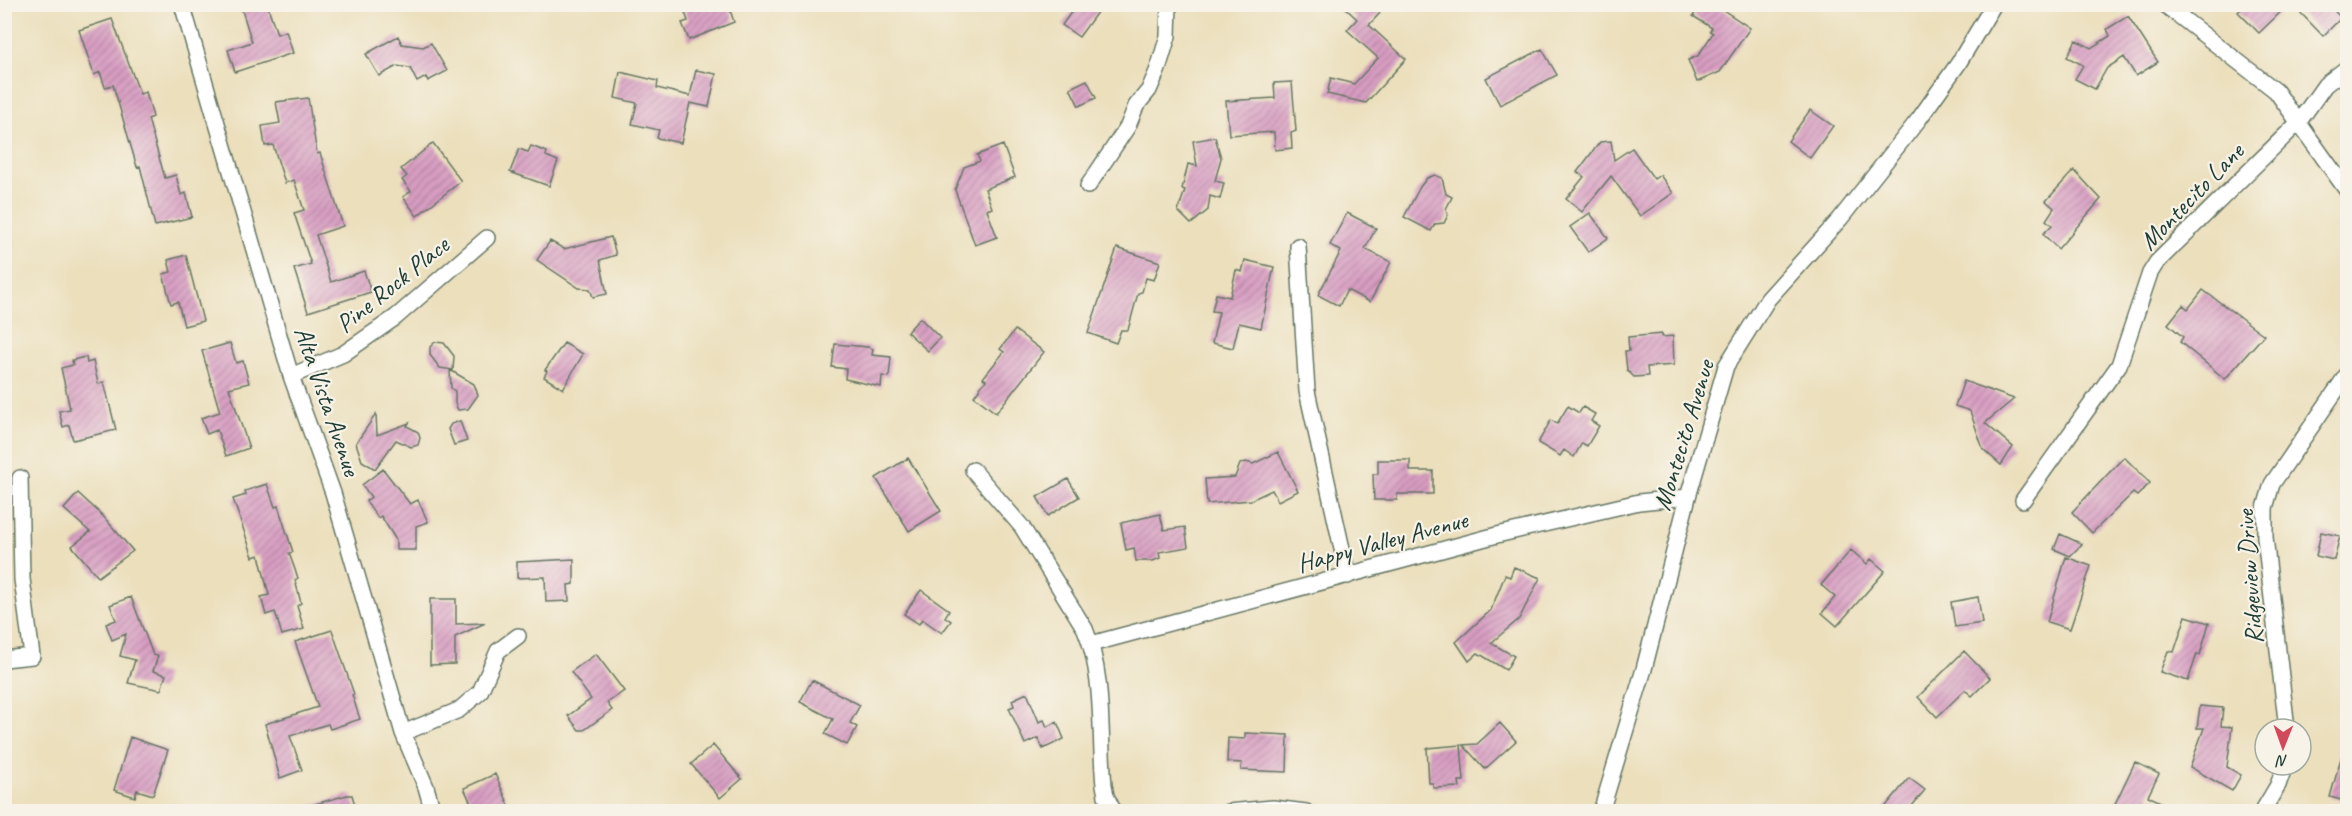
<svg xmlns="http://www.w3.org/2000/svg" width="2352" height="816" viewBox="0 0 2352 816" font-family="Caveat,sans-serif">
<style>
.building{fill:url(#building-hatch)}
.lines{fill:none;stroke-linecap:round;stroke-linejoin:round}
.street-casing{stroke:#667664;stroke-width:18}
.street{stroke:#fff;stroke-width:15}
.labels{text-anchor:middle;stroke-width:4.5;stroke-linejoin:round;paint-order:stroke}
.street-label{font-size:26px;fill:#1f3d34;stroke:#f7f3e8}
</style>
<defs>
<pattern id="building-hatch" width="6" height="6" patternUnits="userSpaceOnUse" patternTransform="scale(1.5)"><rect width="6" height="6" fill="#d89dc2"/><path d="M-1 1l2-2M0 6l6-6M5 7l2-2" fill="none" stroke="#af819e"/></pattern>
</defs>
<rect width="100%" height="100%" fill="#f7f3e8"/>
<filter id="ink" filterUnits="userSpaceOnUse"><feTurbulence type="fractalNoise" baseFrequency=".0167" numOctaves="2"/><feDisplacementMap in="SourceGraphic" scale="12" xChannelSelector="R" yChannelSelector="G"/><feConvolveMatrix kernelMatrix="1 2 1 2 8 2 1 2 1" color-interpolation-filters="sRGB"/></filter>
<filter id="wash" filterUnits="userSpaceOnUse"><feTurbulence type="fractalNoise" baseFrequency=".008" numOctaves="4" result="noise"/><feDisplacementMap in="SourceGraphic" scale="24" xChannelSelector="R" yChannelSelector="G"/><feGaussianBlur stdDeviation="1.35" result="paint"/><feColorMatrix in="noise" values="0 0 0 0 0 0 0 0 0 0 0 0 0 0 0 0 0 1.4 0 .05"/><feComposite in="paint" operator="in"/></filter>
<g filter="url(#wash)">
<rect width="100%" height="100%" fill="#ebdfbc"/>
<g id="blocks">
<path class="building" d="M240,4H267L277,34L286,31L293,53L235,72L228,50L252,42Z
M682,4H728L734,22L689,40L682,23L688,21Z
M1077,4H1103L1079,37L1062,25Z
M1341,4H1370L1380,13L1369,25L1406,59L1366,103L1327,94L1331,78L1354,84L1378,58L1347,30L1357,19Z
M1701,4H1714L1750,28L1720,72L1697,82L1688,60L1698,56L1713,33L1710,31L1712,28L1693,16Z
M2246,4H2289L2259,33L2238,12Z
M2292,4H2328L2341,18L2323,36Z
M2128,16L2158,62L2136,76L2124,57L2107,68L2095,89L2075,79L2083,65L2067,57L2076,40L2091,48L2110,36L2107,29Z
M112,19L140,94L146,92L153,117L148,119L165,178L176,175L181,195L186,193L192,217L155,226L140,166L137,167L113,85L105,87L100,72L94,75L79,30Z
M398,36L402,44L423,47L431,43L447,71L428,81L426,77L417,82L410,68L397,66L379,76L366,54Z
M1542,49L1557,75L1500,105L1486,78Z
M696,70L716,74L709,107L690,103L681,143L657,138L659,130L632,124L637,103L615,98L620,72L658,81L657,88L690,96Z
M1087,80L1096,98L1079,106L1070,88Z
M1292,82L1296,131L1291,133L1292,148L1275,150L1274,132L1229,135L1226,101L1275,98L1274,83Z
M308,98L317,154L320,153L343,226L316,235L331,282L364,271L371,292L308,312L294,269L311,264L294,213L304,210L294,180L285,183L273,145L265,146L262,126L280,123L276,102Z
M1810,110L1833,126L1810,158L1788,141Z
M1215,137L1221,158L1215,181L1224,183L1220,199L1210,196L1208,210L1191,224L1178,211L1185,190L1182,189L1188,164L1197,166L1193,141Z
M1611,141L1614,160L1632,148L1654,179L1660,175L1673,193L1640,216L1611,176L1582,212L1566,199L1584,177L1577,172L1600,142Z
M433,143L461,181L417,216L403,197L411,191L402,180L407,176L401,169Z
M1003,145L1015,177L985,189L992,208L987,210L997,237L975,245L955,190L964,167L980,161L977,155Z
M531,146L547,152L546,156L558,161L549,186L510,172L519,149L528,152Z
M2074,170L2101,199L2058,249L2043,234L2052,225L2046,220L2054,208L2046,201Z
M1435,175L1442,178L1446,194L1452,197L1446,209L1448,215L1444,223L1435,224L1431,231L1404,217L1420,187L1427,178Z
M1347,213L1376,228L1365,249L1391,262L1370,302L1347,290L1339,306L1318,295L1341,251L1330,245Z
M1590,213L1608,238L1588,252L1570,227Z
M611,237L616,255L600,260L607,294L593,297L590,289L579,288L537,260L550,241L564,249Z
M1117,248L1160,262L1154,280L1146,278L1142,292L1138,293L1128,330H1121L1116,343L1088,333Z
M186,255L203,321L184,326L178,302L171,304L163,274L171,272L168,260Z
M1245,260L1274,267L1261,328L1239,323L1233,348L1212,343L1219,312L1212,311L1216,294L1230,297L1236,270L1242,272Z
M2203,290L2264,335L2225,379L2180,342L2183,337L2168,324L2183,305L2188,309Z
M920,318L940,338L928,351L907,332Z
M1015,330L1044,352L996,413L974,396L986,380L983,378L1004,352L1000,349Z
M1662,334V337L1673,336L1674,365L1647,367L1648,376L1634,377L1627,370L1625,351H1629L1628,337Z
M435,342L444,343L454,356L453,370L440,368L430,355V347Z
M230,343L236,363L243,361L249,383L229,388L249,448L226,456L217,430L207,434L201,418L220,412L202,351Z
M564,343L583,354L563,389L544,377L547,371L545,370Z
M835,344L868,347L873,349L872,355L891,357L889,377L882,376L881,387L845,379L846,369L832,367Z
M86,357L87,363L93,361L98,383L104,382L116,430L73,440L69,425L63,427L59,411L70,409L61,368L73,365L72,360Z
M450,370L474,384L478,395L468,409L458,410L455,403V391L451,388Z
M1964,381L2014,399L1985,423L2013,447L2001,465L1983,449L1970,411L1955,406Z
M1568,406L1579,413L1583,407L1595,414L1591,421L1599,426L1587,446L1582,443L1574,457L1564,450L1560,456L1538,443L1551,420L1557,424Z
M376,414L377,435L409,423L407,426L418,432L420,438L418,445L411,447L396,440L375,469L362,461L356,443Z
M460,421L467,441L454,445L448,429L451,424Z
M1278,452L1298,491L1278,501L1272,490L1251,500L1207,504L1205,479L1235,477L1240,464L1246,462L1253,464Z
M2124,457L2150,483L2137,496L2133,493L2092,533L2072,512Z
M908,458L941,511L909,531L876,478Z
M1378,460H1410V471H1433V494H1397V500H1374L1373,474H1378Z
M383,469L410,504L418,500L428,522L416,526V550H396V540L381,516L378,518L366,501L371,497L362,485Z
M1068,479L1079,497L1048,516L1037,497Z
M267,484L275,507L278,506L293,552L289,553L298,578L295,580L301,603L297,606L304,629L282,635L275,612L266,615L261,597L269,595L259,555L253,557L233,499L246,495L245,491Z
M78,493L103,516L133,551L98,577L72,546L90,532L64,509Z
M1160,514L1164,530L1185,527L1188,547L1159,552L1160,558L1153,561H1136L1134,548L1126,550L1121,523Z
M2321,532L2340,536L2334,560L2316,556Z
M2060,534L2082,544L2070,556L2054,549Z
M1851,550L1867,564L1871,559L1885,571L1837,626L1822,613L1835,597L1821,585Z
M2066,557L2091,566L2070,629L2047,622Z
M574,559V584L568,585L569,601L546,602L545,577L517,578V562Z
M1514,567L1540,578L1519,619L1491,643L1514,656L1506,670L1478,653L1469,661L1456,642L1491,610L1505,575L1510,577Z
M921,590L949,610L945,617L951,621L942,633L922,619L919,624L904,614Z
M131,597L153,655L158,656L153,671L166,675L161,690L128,683L135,660L120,656L126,634L112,640L106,624L116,620L110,605Z
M1978,597L1982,623L1955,627L1951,602Z
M430,599H456V624L485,623L455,637V664L430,665Z
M2186,616L2209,623L2200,655L2197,654L2188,681L2160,672L2168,651L2174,652Z
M332,630L354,694L352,695L360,719L330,729L328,724L290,736L302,770L280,778L265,724L318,707L295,642Z
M1964,651L1990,678L1972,696L1965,690L1937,717L1918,697Z
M596,654L624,691L607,703L612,710L584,730H579L568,716L591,699L571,672Z
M812,680L860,705L850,723L857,727L847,745L825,734L833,719L800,702Z
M1027,693L1039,722L1044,720L1047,727L1057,722L1064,739L1043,749L1038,738L1025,744L1009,708L1014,706L1012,700Z
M2200,706L2223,708L2221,726L2232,727L2227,767L2241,775L2232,791L2190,767L2204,728H2197Z
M1500,723L1516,741L1485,769L1463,745L1477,744Z
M1245,733L1288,735L1287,772L1241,770L1242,763L1227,762L1228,738L1245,739Z
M130,737L168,750L153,795L137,790L135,797L114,790Z
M713,745L742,779L720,798L691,764Z
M1461,745L1464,781H1459L1460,787L1433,788V783H1429L1427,748Z
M2343,751L2348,752V802L2330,797Z
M2135,762L2159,774L2148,796L2181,812H2111Z
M495,774L512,812H475L464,788Z
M1909,778L1925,790L1907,812H1881Z
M347,795H352L357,812H304V807Z"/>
</g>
</g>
<g filter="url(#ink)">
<use href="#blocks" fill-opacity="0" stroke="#667664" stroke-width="1.5"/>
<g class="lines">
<defs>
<path id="street" d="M182,4L291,376L333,493L403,733L426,787L433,812
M2164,4L2276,91L2348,192
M1088,186L1128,126L1136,106L1149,90L1158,69L1168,36L1169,4
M1298,246L1307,391L1348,576
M291,376L343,354L396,317L487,238
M973,470L1022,527L1085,629C1105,677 1099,734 1104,785L1106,796L1114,812
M2023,500L2119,365L2150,273L2157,262L2298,123L2325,85L2348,67
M1091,644L1497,535L1639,502L1688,497
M4,659L32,656L22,579L20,478
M2287,729L2265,537V508L2272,484L2348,373
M403,733L459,710L480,692L498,651L518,636
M1228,812L1273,808L1306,812
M1601,812L1644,669L1688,497L1726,366L1768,299L1840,219L1919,119L1958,64L1994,4
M2262,812L2278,785L2285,765"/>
</defs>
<use href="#street" class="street-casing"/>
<use href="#street" class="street"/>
</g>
</g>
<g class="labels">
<g class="street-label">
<text transform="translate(2191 196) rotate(-46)" y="9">Montecito Lane</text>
<text transform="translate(392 284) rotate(-39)" y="9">Pine Rock Place</text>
<text transform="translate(328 401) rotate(71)" y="9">Alta Vista Avenue</text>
<text transform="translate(1683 435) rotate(-73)" y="9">Montecito Avenue</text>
<text transform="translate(1382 541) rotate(-15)" y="9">Happy Valley Avenue</text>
<text transform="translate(2249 577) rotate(-94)" y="9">Ridgeview Drive</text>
</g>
</g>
<rect width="2352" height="816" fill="none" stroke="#f7f3e8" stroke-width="24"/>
<g transform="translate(2283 747) rotate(181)"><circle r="28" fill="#f7f3e8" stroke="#a1aaa0" stroke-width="1.5"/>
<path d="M0-4.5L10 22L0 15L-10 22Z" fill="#d1495b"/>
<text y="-9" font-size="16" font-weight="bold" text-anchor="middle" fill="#1f3d34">N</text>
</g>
</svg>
